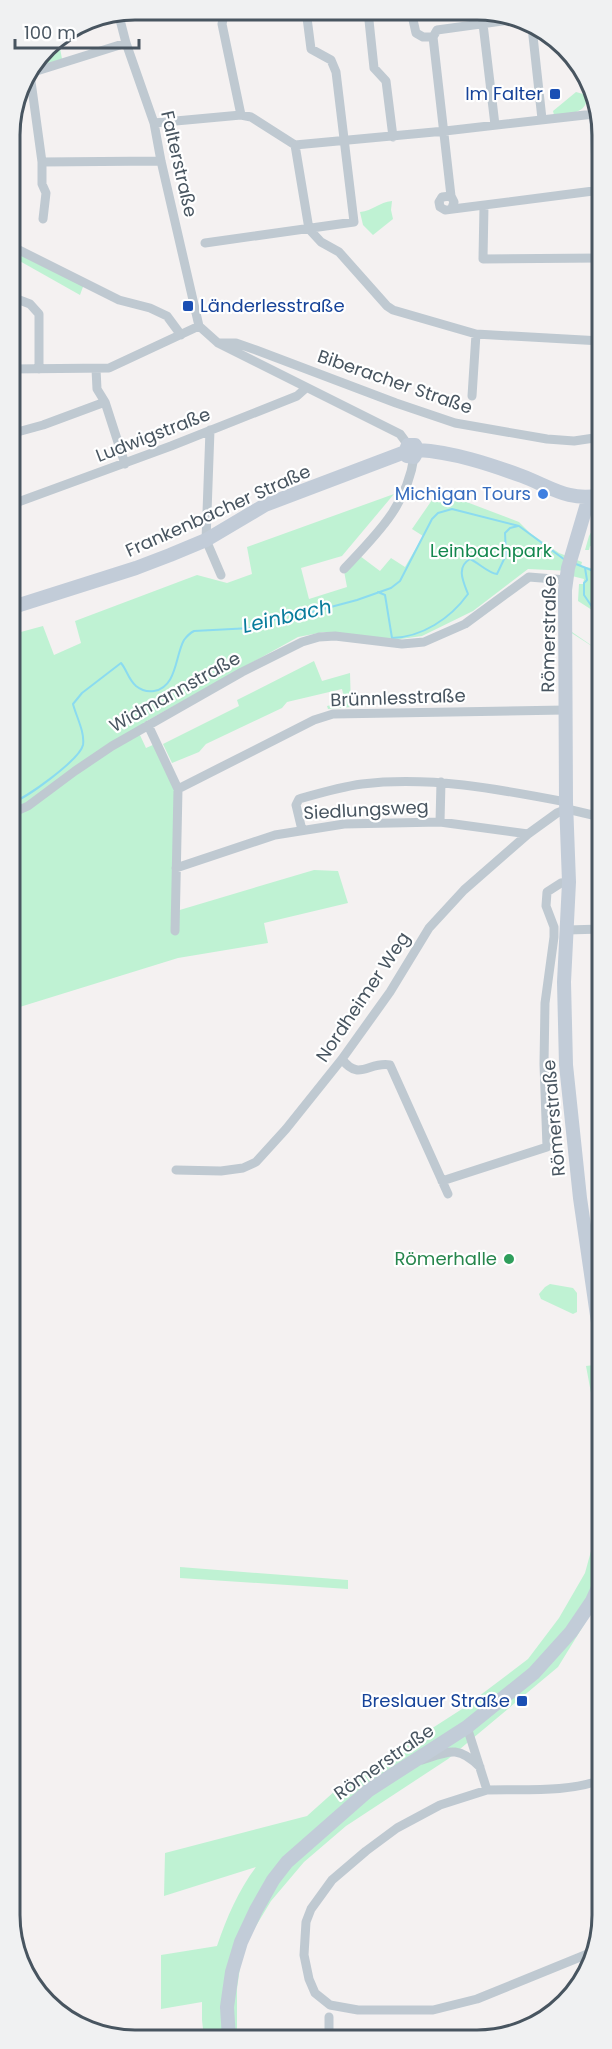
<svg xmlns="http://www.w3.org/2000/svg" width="612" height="2049" viewBox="0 0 612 2049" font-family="Poppins,sans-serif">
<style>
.green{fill:#bff2d3}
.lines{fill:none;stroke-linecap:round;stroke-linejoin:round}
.stream{stroke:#8bdbf0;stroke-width:2}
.minor{stroke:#bfc9d1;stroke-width:9}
.secondary{stroke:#c2ccd8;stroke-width:14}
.transit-dot{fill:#1a4fb4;stroke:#fff;stroke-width:2}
.shop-dot{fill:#3f7fe0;stroke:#fff;stroke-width:2}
.leisure-dot{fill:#2e9e5b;stroke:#fff;stroke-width:2}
.labels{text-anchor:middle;stroke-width:4.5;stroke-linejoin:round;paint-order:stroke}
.transit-label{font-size:18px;fill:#164399;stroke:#fff;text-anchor:end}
.street-label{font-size:18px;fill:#485560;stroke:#fff}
.shop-label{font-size:18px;fill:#366cbe;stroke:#fff;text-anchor:end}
.park-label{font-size:18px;fill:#13874e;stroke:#fff}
.leisure-label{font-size:18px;fill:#27864d;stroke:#fff;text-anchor:end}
.water-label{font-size:20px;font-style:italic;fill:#087c9c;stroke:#fff}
.rim{fill:none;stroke:#485560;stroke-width:3}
</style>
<rect width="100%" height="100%" fill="#f4f1f1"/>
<path class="green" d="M58,37L62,59L30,69L46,45Z
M576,92L583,94L587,100C584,115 567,113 554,115L553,111Z
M392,201L391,210L393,219L373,235L363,225L360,212C373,211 379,202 392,201Z
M9,247L84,284L80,295L9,255Z
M394,494L342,556L301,568L309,599L347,587L344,571L360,556L380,571L391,558L405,567L423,536L412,529L432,500L464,501L519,522L530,533L559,553L582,562L581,566L601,570V635L592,610L578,601L579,584H583L584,579L572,576V632L601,652L570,632L571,571L528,569L473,611L422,636L394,640L324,632L298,637L145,722L139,733L146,748L155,744L176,789L173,912L314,870L338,871L348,903L264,923L268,943L178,958L10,1010V648L20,646L17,633L43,626L54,655L81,643L75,621L197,575L227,583L252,574L247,547Z
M596,524H601V549L590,546L589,550H585L589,536Z
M314,661L322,681L350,673L351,707L328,709L327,706L345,702L342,689L287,702L282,708L206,744L199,752L172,763L163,744L239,706L237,700Z
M550,1284L573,1288L577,1293V1312L573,1314L541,1299L539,1294L545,1287Z
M602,1364V1452L586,1366Z
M602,1511V1591L598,1602L558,1667L448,1759L346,1826L304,1862L271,1901L250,1936L241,1960L237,1989V2038H204L202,2020V2002L161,2009V1955L217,1946C227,1917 238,1891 256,1867L164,1896L165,1853L307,1816L336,1790L462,1709L528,1659L559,1618L585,1573Z
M180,1567L348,1580V1589L180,1578Z"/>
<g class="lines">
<path class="stream" d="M576,564L601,574
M585,568L587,580L584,583V595L601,620
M378,592L385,595L392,638C422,637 450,619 468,594C463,581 456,567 470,559C479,563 488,573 497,574L506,555L505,533L510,528L518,526
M10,803C25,800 80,759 83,745C85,732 76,716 73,704L82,693L121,663C127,670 128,679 136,686C141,690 148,692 154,691C177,687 175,656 184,640C187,636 190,633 194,631L251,628L287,615L312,612L357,600L391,588L400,581L432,519L438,513L452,509L519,526L565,560"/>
<path class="minor" d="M225,10L222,24L241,115
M368,11L374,68L386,81L393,137
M411,11L416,33L423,37H433L451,196
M118,12L126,43L154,123L161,161L199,326
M483,24L495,125
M532,27L542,119
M433,37L437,30L517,19
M27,74L126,43
M30,74L42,162V184L46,193L43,219
M593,96L597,191
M154,123L241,115L251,117L295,145L445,131L594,114
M295,145L309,229L321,242L339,252L387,306L393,310L476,334L601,341
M42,162L161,161
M484,206L483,259L601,258
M452,208L454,202L451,196L442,197L439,202L440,207L445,210L601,190
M205,243L354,222L336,72L331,60L311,49L306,10
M9,245L119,300L150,308L167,316L181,335
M9,296L30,304L39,314V369
M199,326L218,343L400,434L408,445
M218,343H236L256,350L396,403L455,423L547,439L574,441L601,437
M10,369L109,368L199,326
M96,369L97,389L105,402L125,464
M472,396L476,334
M210,430L206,540L221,575
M10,434L43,425L105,402
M10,505L171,446L297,396L306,388
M344,569C376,535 407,506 414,457
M148,725L178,789L175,931
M178,789L314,720L333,714L565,710
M10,814L28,806L75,771L112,746L242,672L302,642L319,637L335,636L402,644L424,642L465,624L529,577L566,580
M440,822L441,782
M302,830L296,805L299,799C320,793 340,787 362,784C431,776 498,789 566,802
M176,868L275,835L344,824L440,822L528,834
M567,930L602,929
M342,1059C359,1082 369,1061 390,1065L448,1194
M176,1170L221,1171L243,1168L256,1162L286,1129L342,1059L390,992L429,928L464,890L528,834L557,813L567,809L601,817
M442,1181L547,1147L544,1064L545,1003L554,937V927L546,906L547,892L561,883L569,882
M467,1727L487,1790L440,1805L397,1828L366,1851L332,1880L311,1909L306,1922L304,1955L309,1979L315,1993L330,2005L358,2010H433L477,1999L590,1953
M422,1760C449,1751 458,1745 480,1767
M487,1790C522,1789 571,1793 603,1779
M329,2038V2017"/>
<path class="secondary" d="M418,450L414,457L407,456L405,452L408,445H415L418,450C453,452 489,464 522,476C551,487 569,502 601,495
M589,497L568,568L565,590L566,802L569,882L564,982L566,1065L580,1198L602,1350
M10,608L136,568L170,555L206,540L265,505L405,452
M229,2038L227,2007L232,1972L241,1942L256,1910L273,1880L287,1862L369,1790L467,1727L534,1673L571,1632L592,1601L602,1579"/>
</g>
<g class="transit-dot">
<rect x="549" y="88" width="12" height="12" rx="3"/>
<rect x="182" y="300" width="12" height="12" rx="3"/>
<rect x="516" y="1695" width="12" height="12" rx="3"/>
</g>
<circle class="shop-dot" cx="543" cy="494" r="6"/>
<circle class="leisure-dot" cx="509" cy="1259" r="6"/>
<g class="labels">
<g class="transit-label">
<text x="543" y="100">Im Falter</text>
<text x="200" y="312" text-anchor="start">Länderlesstraße</text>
<text x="510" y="1707">Breslauer Straße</text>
</g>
<g class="street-label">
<text transform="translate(179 164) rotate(77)" y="6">Falterstraße</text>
<text transform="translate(395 382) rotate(19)" y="6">Biberacher Straße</text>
<text transform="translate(153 435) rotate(-21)" y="6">Ludwigstraße</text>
<text transform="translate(218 511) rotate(-24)" y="6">Frankenbacher Straße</text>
<text transform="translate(549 634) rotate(-89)" y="6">Römerstraße</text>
<text transform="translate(175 692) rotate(-29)" y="6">Widmannstraße</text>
<text transform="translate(398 698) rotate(-2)" y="6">Brünnlesstraße</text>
<text transform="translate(366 810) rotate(-3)" y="6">Siedlungsweg</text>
<text transform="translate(363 997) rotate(-56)" y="6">Nordheimer Weg</text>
<text transform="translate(554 1118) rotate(-95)" y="6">Römerstraße</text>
<text transform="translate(384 1762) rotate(-35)" y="6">Römerstraße</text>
</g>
<g class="shop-label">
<text x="531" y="500">Michigan Tours</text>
</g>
<g class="park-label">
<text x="491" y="557">Leinbachpark</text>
</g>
<g class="leisure-label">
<text x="497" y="1265">Römerhalle</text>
</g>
<g class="water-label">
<text transform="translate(287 616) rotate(-13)" y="7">Leinbach</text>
</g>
</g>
<path d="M0 0H612V2049H0ZM135 20H477A115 115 0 0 1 592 135V1915A115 115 0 0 1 477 2030H135A115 115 0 0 1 20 1915V135A115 115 0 0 1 135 20Z" fill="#f0f1f2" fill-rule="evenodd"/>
<path class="rim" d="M135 20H477A115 115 0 0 1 592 135V1915A115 115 0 0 1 477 2030H135A115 115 0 0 1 20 1915V135A115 115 0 0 1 135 20Z"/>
<path d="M15 39v9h124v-9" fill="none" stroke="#485560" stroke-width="3"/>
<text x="24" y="39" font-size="18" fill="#485560" stroke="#ffffff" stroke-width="4.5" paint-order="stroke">100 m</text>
</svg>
